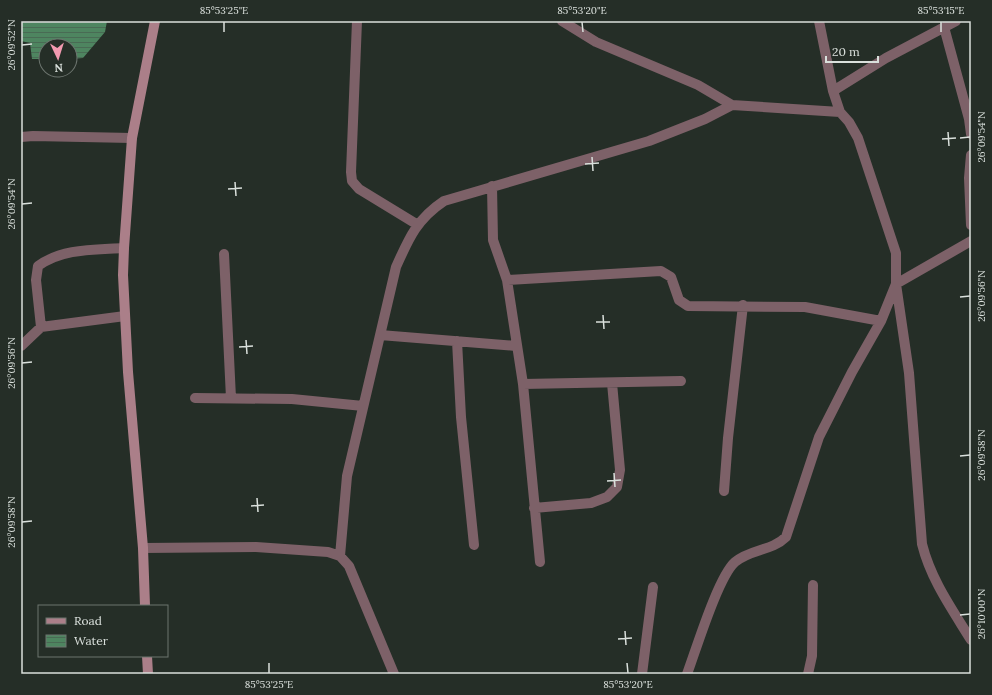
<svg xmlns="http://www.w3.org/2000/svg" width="992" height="695" viewBox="0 0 992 695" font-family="Lora,serif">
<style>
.water{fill:url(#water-rules)}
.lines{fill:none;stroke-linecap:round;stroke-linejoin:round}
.street{stroke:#7d6168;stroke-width:10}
.secondary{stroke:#ab7f89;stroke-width:10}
.ticks{fill:none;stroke:#dae0dc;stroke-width:1.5}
.neatline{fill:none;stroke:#dae0dc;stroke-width:1.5}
.ticks-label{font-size:10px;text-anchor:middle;fill:#dae0dc}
</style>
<defs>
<pattern id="water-rules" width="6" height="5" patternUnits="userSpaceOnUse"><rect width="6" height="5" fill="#4e8560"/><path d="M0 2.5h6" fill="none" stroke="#496b54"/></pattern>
</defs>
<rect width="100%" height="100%" fill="#252e27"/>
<path class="water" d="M21,21H107L105,32L83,58L70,59V46H46V59H32L30,43L21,41Z"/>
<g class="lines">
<path class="street" d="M357,21L351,172L352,181L359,189L418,225
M562,21L596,42L698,85L732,105
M819,21L833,91L840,112
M944,27L969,119L971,134
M833,91L886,58L956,21
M21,137L33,136L132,138
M971,155L969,178L971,225
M492,186L493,240L507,280L523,384L540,562
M971,241L896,284L909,373L922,544C931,580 952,609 971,640
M224,254L231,398
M507,280L661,271L671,277L679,300L688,306L805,307L881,321
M41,327L36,280L38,266C63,248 95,250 124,248
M380,335L516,346
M457,341L461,417L474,545
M21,346L41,327L125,316
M523,384L681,381
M195,398L292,399L363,406
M724,491L728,438L743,305
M534,508L591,503L607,497L617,487L620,470L612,383
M143,548L256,547L328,552L340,556L349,566L394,674
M340,556L347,476L396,267C409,238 417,219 444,201L649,141L705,119L732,105L840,112L849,122L858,138L896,253V284L881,321L852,372L819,437L786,537C772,551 750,549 735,562C718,577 696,650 687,674
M642,674L653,587
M808,674L812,656L813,585"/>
<path class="secondary" d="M145,606L143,548L128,372L123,275L124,248L132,138L155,21
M147,656L148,674"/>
</g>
<path class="ticks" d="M224,22V32M582,22L583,32M941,22V32M22,45L32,44M948,132L949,146M960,138L970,137M942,139L956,138M592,157L593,171M585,164L599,163M235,182L236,196M228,189L242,188M22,204L32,203M960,297L970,296M603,315L604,329M596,322H610M246,340L247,354M239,347L253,346M22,363L32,362M960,456L970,455M614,473L615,487M607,481L621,480M257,498L258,512M251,506L264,505M22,522L32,521M960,615L970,614M625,631L626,645M618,639L632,638M269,663V673M627,663L628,673"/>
<rect width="992" height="695" fill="none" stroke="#252e27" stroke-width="44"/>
<rect x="38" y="605" width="130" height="52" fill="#252e27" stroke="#6d756f"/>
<rect x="46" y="618" width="20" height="6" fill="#ab7f89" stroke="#6d756f"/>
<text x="74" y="625" font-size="12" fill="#dae0dc">Road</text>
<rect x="46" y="635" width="20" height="12" fill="url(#water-rules)" stroke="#6d756f"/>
<text x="74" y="645" font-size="12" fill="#dae0dc">Water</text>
<g transform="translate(58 58) rotate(176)"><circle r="19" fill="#252e27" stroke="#6d756f"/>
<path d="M0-3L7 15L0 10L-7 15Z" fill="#f29ab0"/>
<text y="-6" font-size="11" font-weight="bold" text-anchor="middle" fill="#dae0dc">N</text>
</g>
<path d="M826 56v6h52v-6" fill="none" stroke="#dae0dc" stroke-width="2"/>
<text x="832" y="56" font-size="12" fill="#dae0dc" stroke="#252e27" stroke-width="3" paint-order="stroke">20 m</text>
<rect x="22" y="22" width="948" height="651" class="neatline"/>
<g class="ticks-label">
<text x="224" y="14">85°53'25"E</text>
<text x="582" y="14">85°53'20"E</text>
<text x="941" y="14">85°53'15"E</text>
<text transform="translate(11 45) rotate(-90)" y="4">26°09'52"N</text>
<text transform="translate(981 137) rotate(-90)" y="4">26°09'54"N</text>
<text transform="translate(11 204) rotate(-90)" y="4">26°09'54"N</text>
<text transform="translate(981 296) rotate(-90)" y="4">26°09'56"N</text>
<text transform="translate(11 363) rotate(-90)" y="4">26°09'56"N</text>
<text transform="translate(981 455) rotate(-90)" y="4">26°09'58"N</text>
<text transform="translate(11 522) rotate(-90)" y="4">26°09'58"N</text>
<text transform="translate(981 614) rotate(-90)" y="4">26°10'00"N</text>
<text x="269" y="688">85°53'25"E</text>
<text x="628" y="688">85°53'20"E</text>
</g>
</svg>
